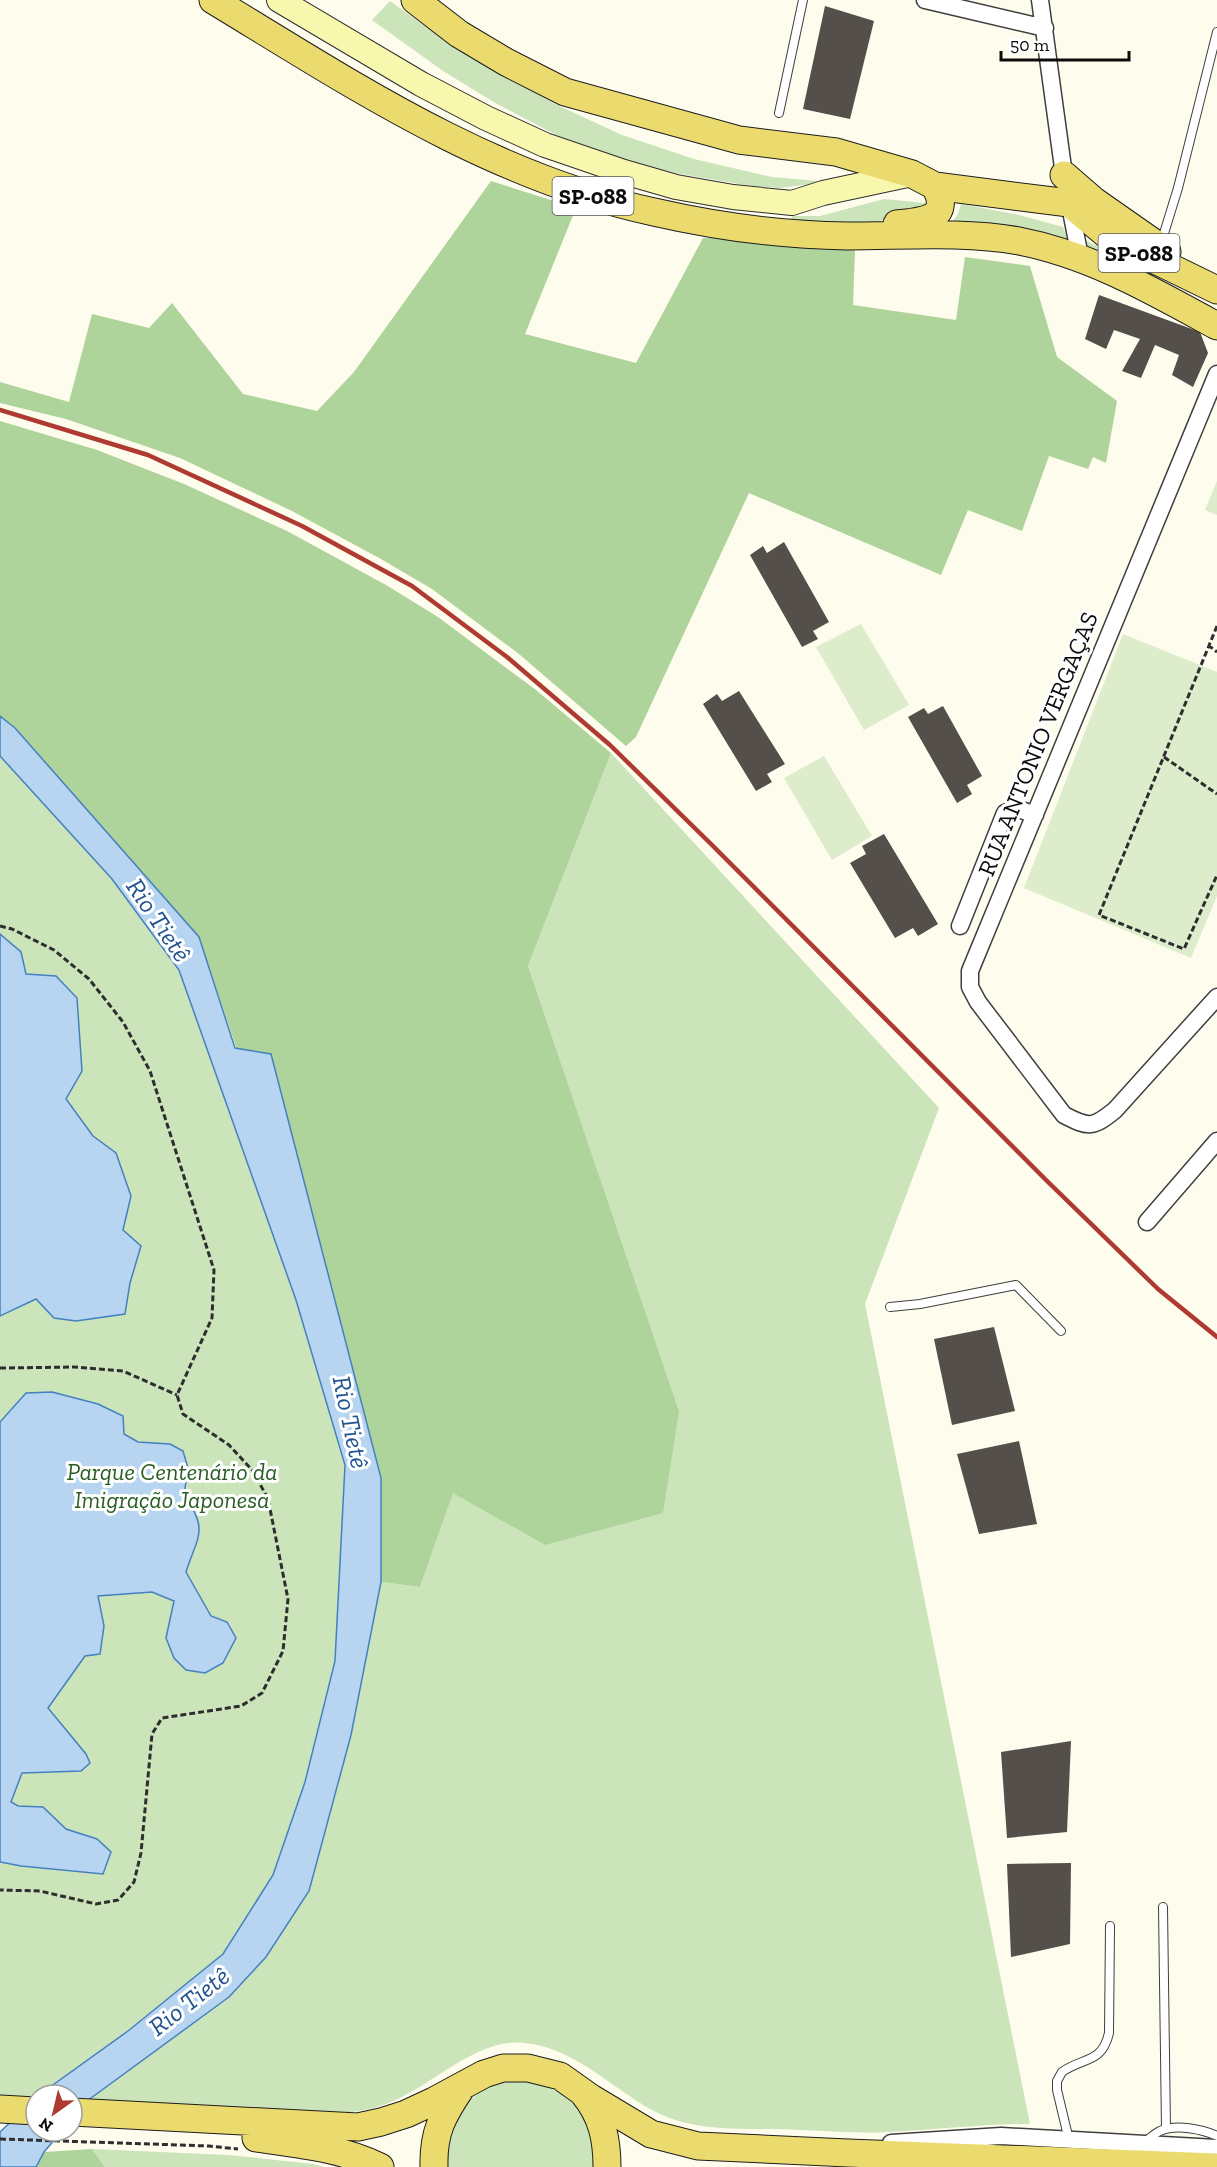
<svg xmlns="http://www.w3.org/2000/svg" width="1217" height="2167" viewBox="0 0 1217 2167" font-family="'Zilla Slab',serif">
<style>
.green{fill:#cbe4ba}
.forest{fill:#aed39b}
.pitch{fill:#ddeccb}
.water{fill:#b7d4f0;stroke:#4581c0;stroke-width:1.5}
.building{fill:#544f4a}
.lines{fill:none;stroke-linecap:round;stroke-linejoin:round}
.lane-casing{stroke:#3f3f3f;stroke-width:10}
.street-casing{stroke:#3f3f3f;stroke-width:19}
.secondary-casing{stroke:#2e2e2e;stroke-width:26}
.primary-casing{stroke:#1d1d1d;stroke-width:29}
.path{stroke:#2e2e2e;stroke-width:3;stroke-dasharray:6 3;stroke-linecap:butt}
.lane{stroke:#fff;stroke-width:8}
.street{stroke:#fff;stroke-width:16}
.secondary{stroke:#f7f7ae;stroke-width:24}
.primary{stroke:#ebdb6f;stroke-width:27}
.rail{stroke:#ae3a32;stroke-width:4.5}
.labels{text-anchor:middle;stroke-width:6;stroke-linejoin:round;paint-order:stroke}
.shield{fill:#fff;stroke:#555;stroke-width:1.5}
.shield-label{font-size:22px;font-weight:bold;fill:#0c0c0c}
.street-label{font-size:24px;fill:#0c0c0c;stroke:#fff}
.park-label{font-size:24px;font-style:italic;fill:#295d23;stroke:#fff}
.water-label{font-size:26px;font-style:italic;fill:#225491;stroke:#fff}
</style>
<rect width="100%" height="100%" fill="#fdfced"/>
<path class="green" d="M390,1L458,50L555,104L622,135L694,159L772,177L830,182L779,188L745,185L675,173L609,156L564,139L497,104L443,71L372,20Z
M884,199L925,203L929,207L886,220L858,224L791,220L792,216H820Z
M961,204L1019,215L1063,227L1070,246L951,224L958,214Z
M1085,240L1141,268L1217,312L1088,249Z
M611,753L939,1108L865,1304L1030,2124C983,2124 935,2130 888,2132C852,2134 815,2130 779,2129C748,2129 716,2130 686,2123C626,2109 588,2049 524,2043C473,2037 426,2094 377,2107C339,2118 294,2112 255,2110C199,2107 143,2104 87,2101L225,2001L266,1957L309,1891L351,1735L381,1582L420,1587L453,1492L545,1545L679,1411L528,966Z
M0,756L112,879L179,970L296,1300L345,1465L335,1661L305,1782L273,1875L223,1954L128,2031L39,2095H36V2097L0,2098Z
M529,2081C578,2094 595,2116 596,2167H446C446,2161 444,2154 445,2148C449,2117 474,2088 505,2082C512,2080 521,2081 529,2081Z
M92,2149L229,2155L314,2164L324,2167H105Z"/>
<path class="forest" d="M491,181L576,208L525,334L636,363L703,238C754,238 804,247 855,250L853,305L956,320L965,257L1030,266L1057,357L1117,401L1106,463L1093,457L1088,469L1049,456L1022,531L968,510L941,575L749,493L636,737L626,746L519,654L432,589L381,559L292,511L180,458L66,419L0,403V382L69,402L92,314L149,328L172,303L243,394L317,411L354,372Z
M0,421L97,450L184,484L287,531L386,585L438,617L536,690L611,753L528,966L679,1411L663,1513L545,1545L453,1493L420,1587L381,1582V1478L199,937L15,728L0,716Z
M92,2149L105,2167H36L44,2152Z"/>
<path class="pitch" d="M1217,481V515L1205,510Z
M861,624L909,705L864,730L816,647Z
M1123,634L1217,672V896L1191,958L1024,888Z
M824,756L872,836L832,860L784,778Z"/>
<path class="water" d="M0,716L15,728L199,937L235,1048L271,1054L381,1478V1582L351,1735L309,1891L266,1957L229,1997L87,2101L72,2119V2095H39L128,2031L223,1954L273,1875L305,1782L335,1661L345,1465L296,1300L179,970L112,879L0,756Z
M0,934L21,952L26,974L56,976L77,998L82,1071L66,1099L93,1136L116,1153L131,1196L123,1230L141,1246L130,1283L125,1314L76,1321L54,1318L36,1299L0,1316Z
M52,1392L98,1404L123,1416L124,1434L138,1442L170,1444L183,1451L188,1468L184,1495C209,1530 198,1535 186,1572L211,1616L227,1622L236,1638L223,1663L205,1673L186,1670L174,1658L166,1638L174,1601L152,1592L98,1596L104,1626L100,1654L85,1656L48,1708L86,1754L90,1763L81,1771L22,1773L11,1802L18,1806L43,1807L66,1829L97,1839L111,1852L103,1874L21,1866L0,1862V1422L26,1393Z
M36,2098V2131H62L44,2152L36,2167H0V2132Z"/>
<path class="building" d="M825,6L874,21L850,119L803,109Z
M1099,295L1200,332L1208,353L1193,387L1172,375L1179,355L1155,345L1141,378L1122,371L1140,339L1114,330L1106,349L1085,339Z
M784,542L829,622L813,631L818,639L802,647L750,555L763,546L767,553Z
M739,691L785,764L767,774L772,782L756,791L703,704L717,694L722,701Z
M943,706L982,776L967,785L972,794L957,803L908,717L924,708L928,714Z
M884,834L938,924L918,936L913,928L895,938L850,863L866,854L862,846Z
M994,1327L1015,1411L952,1425L934,1339Z
M1019,1441L1037,1524L979,1534L957,1454Z
M1071,1741L1067,1832L1007,1838L1001,1752Z
M1071,1863L1070,1944L1011,1957L1007,1864Z"/>
<g class="lines">
<defs>
<path id="lane" d="M779,113L803,0
M1161,243L1178,188L1217,32
M890,1307L920,1304L1016,1285L1061,1331
M1163,1907L1166,2129
M1069,2140L1057,2090V2081L1062,2072C1083,2057 1102,2064 1109,2033L1110,1926
M1145,2142C1150,2138 1154,2134 1160,2131C1176,2124 1202,2129 1217,2136"/>
<path id="street" d="M925,0L1045,28
M1040,0L1064,175L1080,257
M1217,374L970,971V987L978,1002L1064,1115C1089,1128 1093,1128 1115,1110L1217,997
M960,926L1005,813L1016,808L1035,815
M1147,1222L1217,1141
M891,2143L1001,2136L1217,2148"/>
<path id="secondary" d="M279,0L421,84L486,118L545,145L624,172L676,187L733,197L792,203L823,193L912,174"/>
<path id="primary" d="M213,0C353,85 491,177 654,212C715,226 784,235 847,236C904,236 963,231 1019,241C1091,255 1153,291 1217,326
M415,0L459,34L506,62L565,92L739,140L836,152L912,174L935,186L1069,203L1112,239L1217,290
M1064,175L1094,201L1167,252
M897,224C922,221 953,220 935,186
M584,2094C602,2116 607,2139 607,2167
M0,2109L36,2111
M72,2112L358,2127L381,2122L406,2114L434,2101L484,2074L503,2068H528L560,2076L591,2098L651,2134L698,2146L848,2153L1217,2167
M256,2138C297,2144 342,2148 380,2167
M434,2167C433,2133 442,2116 461,2088"/>
</defs>
<use href="#lane" class="lane-casing"/>
<use href="#street" class="street-casing"/>
<use href="#secondary" class="secondary-casing"/>
<use href="#primary" class="primary-casing"/>
<path class="path" d="M1217,626L1099,915L1184,949L1217,875
M1208,645L1217,652
M1164,757L1217,794
M0,926L12,929L54,950L89,979L123,1022L150,1071L214,1270L212,1318L177,1395L183,1414L229,1445L253,1471L268,1499L288,1599L283,1651L262,1693L241,1706L162,1718L152,1734L141,1853L134,1882L118,1900L96,1904L40,1891L0,1890
M0,1368L74,1367L123,1371L177,1395
M0,2139L209,2146L238,2149"/>
<use href="#lane" class="lane"/>
<use href="#street" class="street"/>
<use href="#secondary" class="secondary"/>
<use href="#primary" class="primary"/>
<path class="rail" d="M0,410L148,455L302,526L412,586L507,657L610,745L711,844L1046,1180L1158,1289L1217,1337"/>
</g>
<g class="labels">
<g class="shield">
<rect x="552.5" y="177" width="81" height="38" rx="4.5"/>
<rect x="1098.5" y="234" width="81" height="38" rx="4.5"/>
</g>
<g class="shield-label">
<text x="593" y="204">SP-088</text>
<text x="1139" y="261">SP-088</text>
</g>
<g class="street-label">
<text transform="translate(1038 744) rotate(-68)" y="8">RUA ANTONIO VERGAÇAS</text>
</g>
<g class="park-label">
<text x="172" y="1480">Parque Centenário da<tspan x="172" dy="28">Imigração Japonesa</tspan></text>
</g>
<g class="water-label">
<text transform="translate(159 920) rotate(56)" y="9">Rio Tietê</text>
<text transform="translate(351 1422) rotate(78)" y="9">Rio Tietê</text>
<text transform="translate(189 2001) rotate(-38)" y="9">Rio Tietê</text>
</g>
</g>
<g transform="translate(54 2113) rotate(214)"><circle r="28" fill="#ffffff" stroke="#9e9e9e" stroke-width="1.5"/>
<path d="M0-4.5L10 22L0 15L-10 22Z" fill="#ae3a32"/>
<text y="-9" font-size="16" font-weight="bold" text-anchor="middle" fill="#0c0c0c">N</text>
</g>
<path d="M1001 51v9h128v-9" fill="none" stroke="#0c0c0c" stroke-width="3"/>
<text x="1010" y="51" font-size="18" fill="#0c0c0c" stroke="#ffffff" stroke-width="4.5" paint-order="stroke">50 m</text>
</svg>
